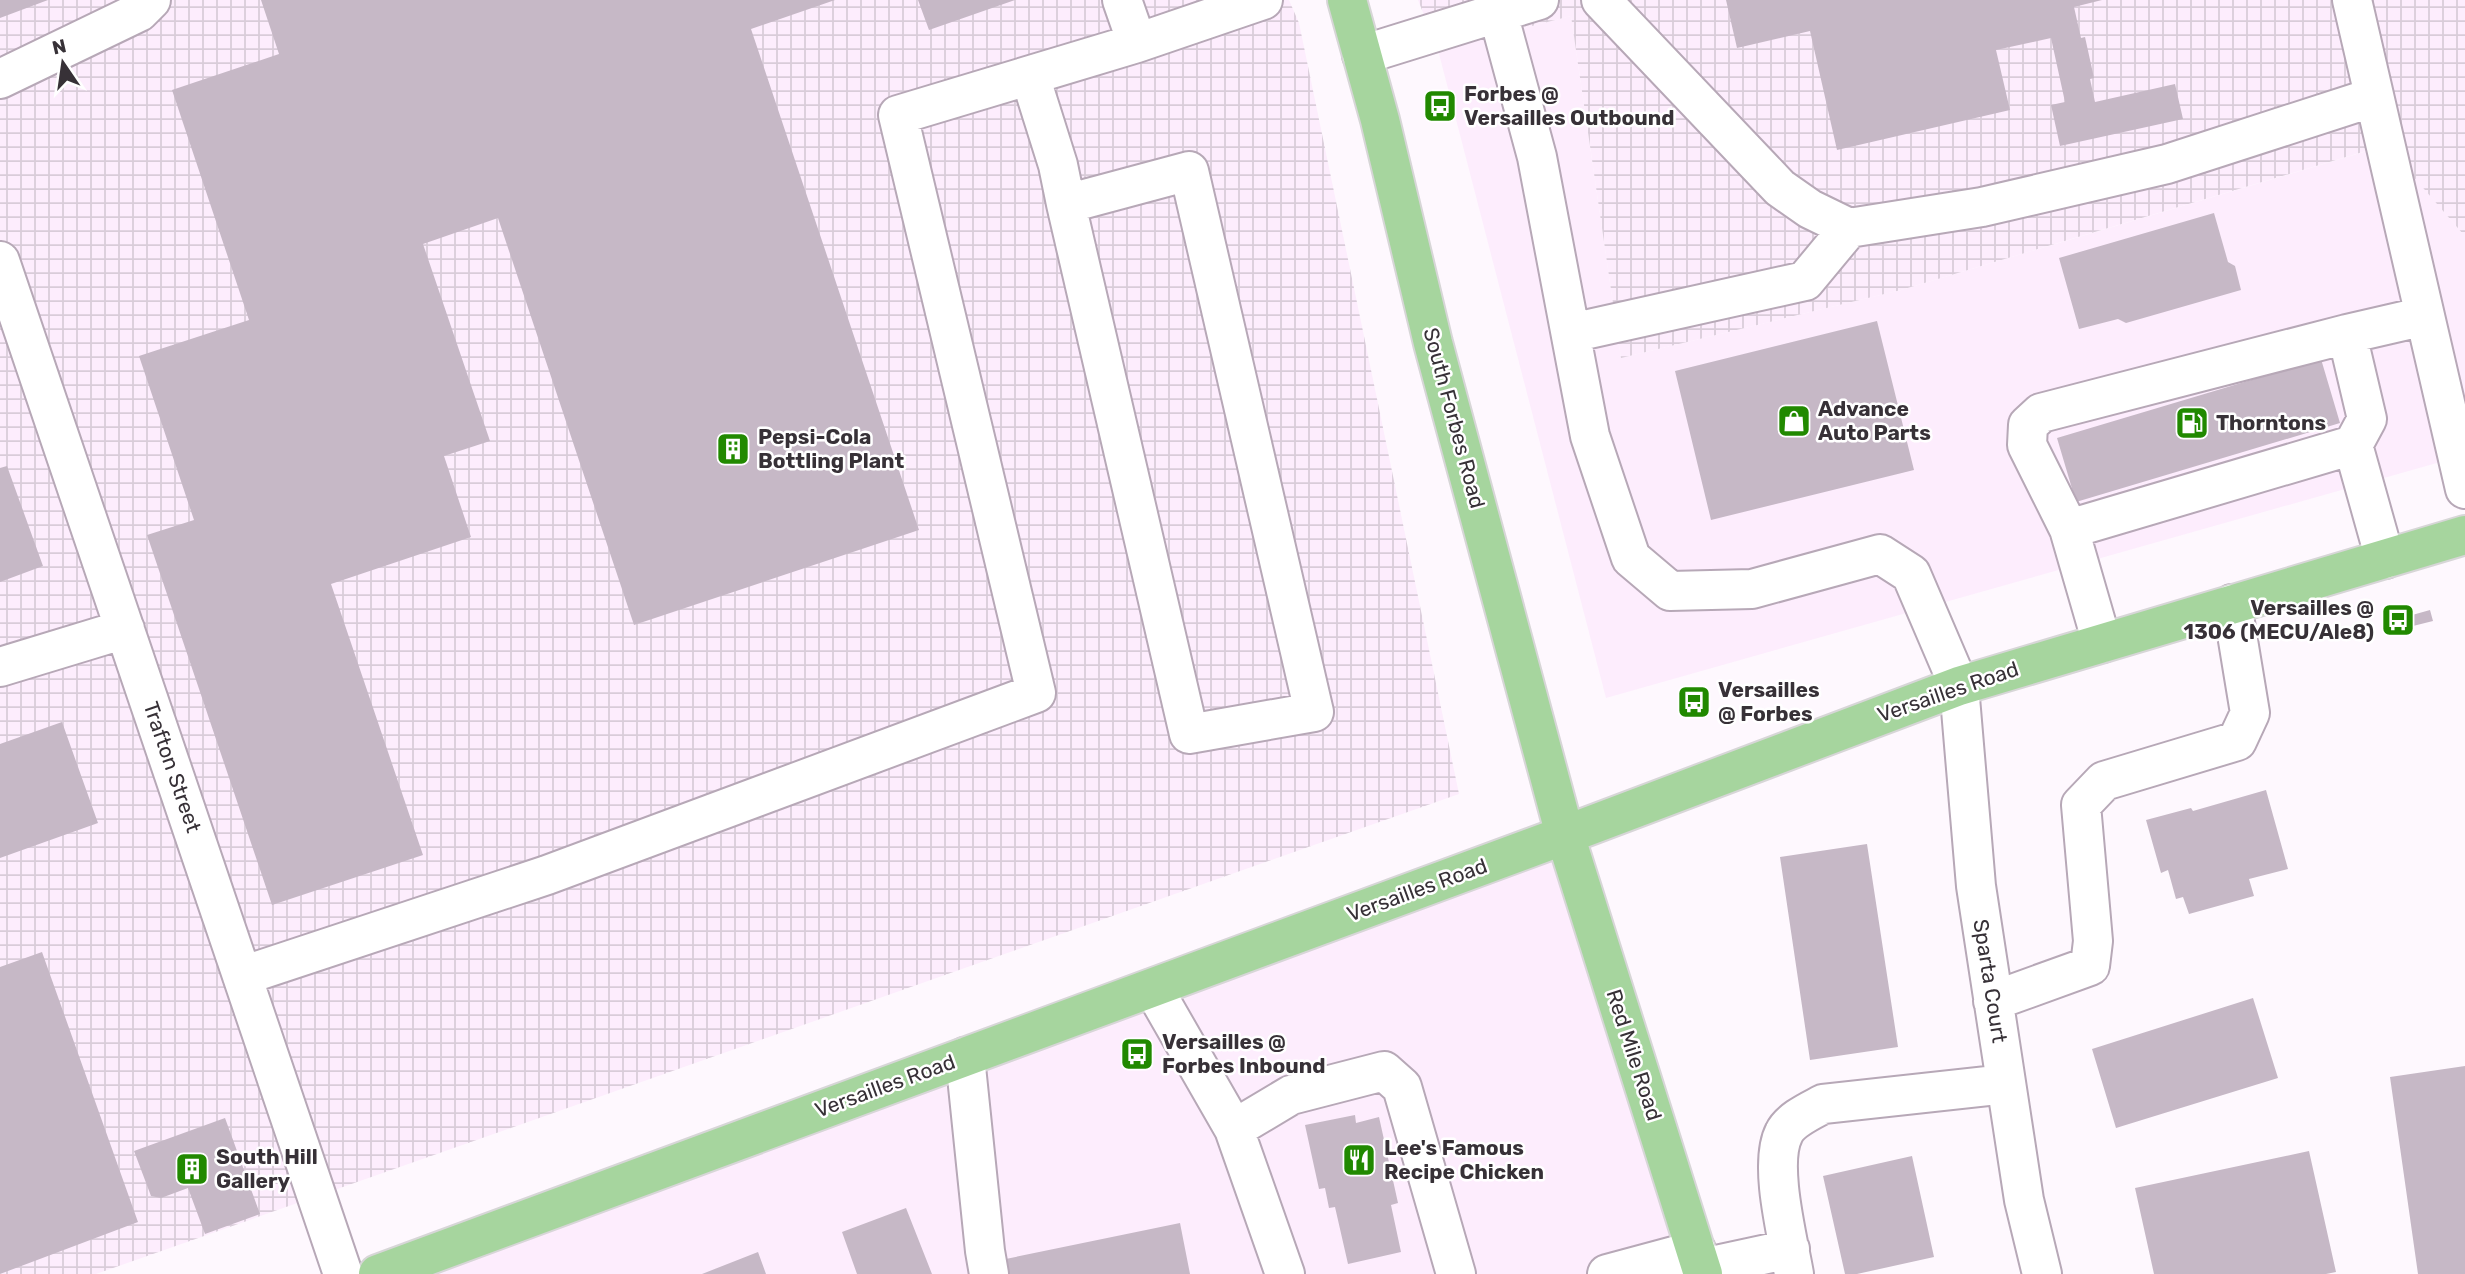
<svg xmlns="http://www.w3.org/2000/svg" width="2465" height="1274" viewBox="0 0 2465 1274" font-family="Rubik,sans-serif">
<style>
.built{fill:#fdedfd}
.industrial{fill:url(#industrial-grid)}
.building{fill:#c6b8c6}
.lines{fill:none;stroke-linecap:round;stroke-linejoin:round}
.minor-casing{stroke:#b7a8b7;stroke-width:42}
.major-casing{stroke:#d7d6d7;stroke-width:42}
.minor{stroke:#fff;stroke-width:38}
.major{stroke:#a6d59e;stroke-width:38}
.labels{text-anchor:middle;stroke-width:5;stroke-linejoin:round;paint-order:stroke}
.poi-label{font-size:21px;font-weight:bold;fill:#373137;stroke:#fff;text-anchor:start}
.street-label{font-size:21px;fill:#373137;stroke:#fff}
</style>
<defs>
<pattern id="industrial-grid" width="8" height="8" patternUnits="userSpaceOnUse" patternTransform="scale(1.75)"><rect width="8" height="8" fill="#fdedfd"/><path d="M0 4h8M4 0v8" fill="none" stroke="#d9ccd9"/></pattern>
</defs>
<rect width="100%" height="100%" fill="#fef8fe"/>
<path class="built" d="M1571,16L1621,358L1901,290L2387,145L2462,233H2465V455L1606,698L1438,50Z
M1565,835L1679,1274H378Z"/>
<path class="industrial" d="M0,0H1289L1299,23L1459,794L96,1274H0Z
M1418,0H2465V233L2463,234L2386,145L1901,290L1621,358L1571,16L1438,50Z"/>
<path class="building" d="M0,0H48L0,18Z
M261,0H835L751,29L919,530L634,625L498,218L423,244L490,441L444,456L471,537L331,584L423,855L272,905L147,535L194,520L139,356L249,320L172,90L279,54Z
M918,0H1015L929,30Z
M1726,0H2102L2074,7L2081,38L2085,37L2094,78L2090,79L2095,102L2175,84L2183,119L2060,146L2051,105L2065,102L2051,38L1996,50L2010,110L1837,150L1810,31L1737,48Z
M2214,213L2228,262L2235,266L2241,290L2126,323L2118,319L2079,329L2059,258Z
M1877,321L1914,470L1711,520L1675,371Z
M2321,359L2340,423L2076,502L2057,438Z
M7,466L43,566L0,582V468Z
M2430,610L2433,621L2401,629L2398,619Z
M62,722L98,823L0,858V744Z
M2266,790L2288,869L2249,879L2254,896L2189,914L2183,897L2176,899L2168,870L2161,873L2146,820L2191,808L2193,811Z
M1867,844L1898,1047L1810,1060L1780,857Z
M42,952L138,1222L0,1274V967Z
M2253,998L2278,1078L2116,1128L2092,1049Z
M2465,1066V1274H2418L2390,1077Z
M1355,1115L1356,1123L1379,1117L1398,1203L1391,1205L1401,1252L1348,1264L1335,1207L1329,1208L1325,1188L1319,1189L1305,1125Z
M225,1118L260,1214L205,1234L188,1188L161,1198L151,1196L134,1151Z
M2309,1151L2336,1272L2326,1274H2154L2135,1188Z
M1912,1156L1934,1257L1857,1274H1845L1823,1176Z
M906,1208L932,1274H857L842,1232Z
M1180,1223L1190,1274H999L996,1261Z
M758,1252L766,1274H702Z"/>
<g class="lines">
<defs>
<path id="minor" d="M1122,0L1137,43L1263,0
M1601,0L1780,188L1810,209L1849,228L1982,207L2167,164L2374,97
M2352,0L2465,489
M1498,13L1537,157L1590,436L1631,558L1670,591L1752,589L1880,554L1911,574L1959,686L1976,886L2024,1200L2042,1274
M1362,55L1539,0
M1030,76L1058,165L1066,204L1189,734L1314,712L1189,171L1066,204
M0,79L139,12L151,0
M0,261L343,1274
M1571,333L1805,281L1849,228
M2353,445L2367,419L2347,334L2425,316
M2069,529L2027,445L2028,425L2041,413L2347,334
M2102,643L2069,529L2353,445L2385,559
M0,667L125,629
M242,976L547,875L1036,693L898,115L1137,43
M1153,988L1234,1129L1285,1274
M1993,1001L2090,966L2093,941L2081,805L2104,781L2237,741L2250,713L2232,604
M965,1057L985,1251L989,1274
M1234,1129L1291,1095L1384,1071L1402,1087L1456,1274
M1702,1268L1790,1249
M1607,1274L1696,1250
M1794,1274C1788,1239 1768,1164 1784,1133C1790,1120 1810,1111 1823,1104L2006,1084"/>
<path id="major" d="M1347,0L1380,120L1433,343L1565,835L1703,1274
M378,1274L1565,835L1959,686L2465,535"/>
</defs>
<use href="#minor" class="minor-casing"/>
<use href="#major" class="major-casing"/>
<use href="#minor" class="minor"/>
<use href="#major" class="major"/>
</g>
<defs>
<symbol id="bus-square" viewBox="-11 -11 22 22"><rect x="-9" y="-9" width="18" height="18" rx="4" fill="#218900" stroke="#fff"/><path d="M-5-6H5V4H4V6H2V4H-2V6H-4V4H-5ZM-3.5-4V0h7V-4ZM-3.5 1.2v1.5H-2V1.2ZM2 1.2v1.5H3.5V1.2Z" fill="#fff"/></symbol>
<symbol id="shop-square" viewBox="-11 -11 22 22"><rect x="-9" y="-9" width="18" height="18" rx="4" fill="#218900" stroke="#fff"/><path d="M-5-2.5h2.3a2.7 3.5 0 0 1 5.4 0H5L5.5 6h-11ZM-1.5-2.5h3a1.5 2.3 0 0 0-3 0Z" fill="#fff"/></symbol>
<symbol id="fuel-square" viewBox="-11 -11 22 22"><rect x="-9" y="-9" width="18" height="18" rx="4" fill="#218900" stroke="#fff"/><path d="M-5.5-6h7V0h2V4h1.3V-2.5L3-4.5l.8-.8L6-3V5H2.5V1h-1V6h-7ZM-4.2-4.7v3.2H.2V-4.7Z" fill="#fff"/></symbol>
<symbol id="building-square" viewBox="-11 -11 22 22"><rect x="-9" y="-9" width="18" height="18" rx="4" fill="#218900" stroke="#fff"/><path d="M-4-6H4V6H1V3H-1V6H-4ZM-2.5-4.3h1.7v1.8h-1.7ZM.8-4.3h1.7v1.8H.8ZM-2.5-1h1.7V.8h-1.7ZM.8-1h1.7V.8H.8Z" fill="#fff"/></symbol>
<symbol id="restaurant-square" viewBox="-11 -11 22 22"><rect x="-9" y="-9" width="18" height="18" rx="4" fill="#218900" stroke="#fff"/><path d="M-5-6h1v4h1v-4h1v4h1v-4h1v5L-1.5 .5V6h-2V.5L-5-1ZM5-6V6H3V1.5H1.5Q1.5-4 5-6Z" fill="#fff"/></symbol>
</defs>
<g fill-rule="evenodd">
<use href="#bus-square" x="1421" y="87" width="38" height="38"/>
<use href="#shop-square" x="1775" y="402" width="38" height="38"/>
<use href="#fuel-square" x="2173" y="404" width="38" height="38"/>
<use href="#building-square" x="714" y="430" width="38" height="38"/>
<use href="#bus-square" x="2379" y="601" width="38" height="38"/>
<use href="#bus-square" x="1675" y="683" width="38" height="38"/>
<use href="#bus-square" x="1118" y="1035" width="38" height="38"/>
<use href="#restaurant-square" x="1340" y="1141" width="38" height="38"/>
<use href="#building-square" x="173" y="1150" width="38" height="38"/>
</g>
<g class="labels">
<g class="poi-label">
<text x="1464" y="101">Forbes @<tspan x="1464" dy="24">Versailles Outbound</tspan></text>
<text x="1818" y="416">Advance<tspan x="1818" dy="24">Auto Parts</tspan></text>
<text x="2216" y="430">Thorntons</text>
<text x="758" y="444">Pepsi-Cola<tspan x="758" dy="24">Bottling Plant</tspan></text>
<text x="2374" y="615" text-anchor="end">Versailles @<tspan x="2374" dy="24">1306 (MECU/Ale8)</tspan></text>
<text x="1718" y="697">Versailles<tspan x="1718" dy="24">@ Forbes</tspan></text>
<text x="1162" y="1049">Versailles @<tspan x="1162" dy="24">Forbes Inbound</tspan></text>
<text x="1384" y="1155">Lee's Famous<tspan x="1384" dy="24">Recipe Chicken</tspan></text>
<text x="216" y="1164">South Hill<tspan x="216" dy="24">Gallery</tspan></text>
</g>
<g class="street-label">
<text transform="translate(1454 418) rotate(75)" y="7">South Forbes Road</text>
<text transform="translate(1948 692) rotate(-19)" y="7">Versailles Road</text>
<text transform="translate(172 767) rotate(71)" y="7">Trafton Street</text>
<text transform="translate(1417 890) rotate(-20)" y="7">Versailles Road</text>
<text transform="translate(1990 981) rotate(81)" y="7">Sparta Court</text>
<text transform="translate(1634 1055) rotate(72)" y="7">Red Mile Road</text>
<text transform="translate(885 1086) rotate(-20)" y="7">Versailles Road</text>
</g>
</g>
<g transform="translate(63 63) rotate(347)" stroke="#ffffff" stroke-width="5" paint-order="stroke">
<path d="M0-5L12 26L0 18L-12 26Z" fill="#373137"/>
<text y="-10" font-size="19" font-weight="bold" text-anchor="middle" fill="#373137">N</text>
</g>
</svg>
